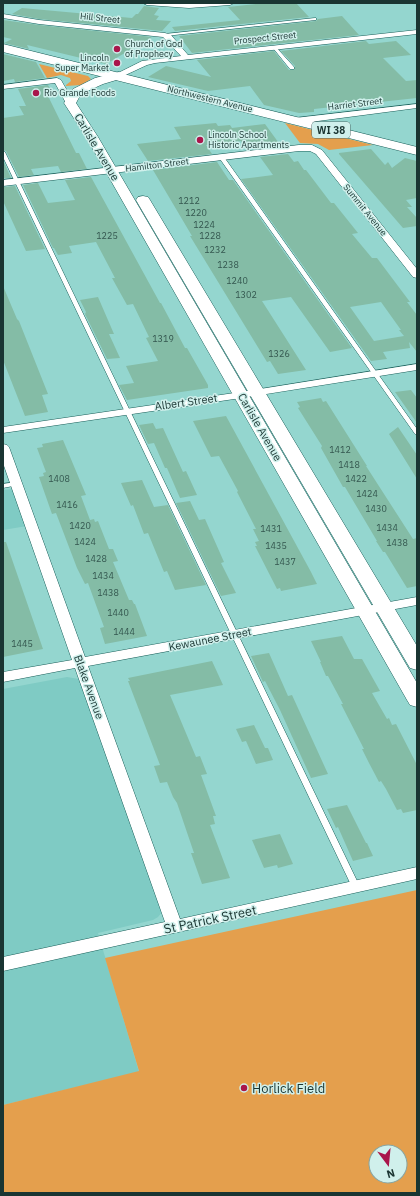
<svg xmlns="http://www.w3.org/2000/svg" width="420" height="1196" viewBox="0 0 420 1196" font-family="'IBM Plex Sans',sans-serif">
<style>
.built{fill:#7fcbc4}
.green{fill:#e49f4d;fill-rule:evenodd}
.building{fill:#84bca6;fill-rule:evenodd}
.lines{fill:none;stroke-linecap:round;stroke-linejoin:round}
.lane-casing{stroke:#195e59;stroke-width:1}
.street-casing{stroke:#195e59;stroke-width:1}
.secondary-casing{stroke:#195e59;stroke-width:1}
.primary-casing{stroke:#195e59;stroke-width:1}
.lane{fill:#fff;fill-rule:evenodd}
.street{fill:#fff;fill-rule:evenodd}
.secondary{fill:#fff;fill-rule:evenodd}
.primary{fill:#fff;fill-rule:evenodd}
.poi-dot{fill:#a9164b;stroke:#d0f0ec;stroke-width:1.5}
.labels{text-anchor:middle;stroke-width:3;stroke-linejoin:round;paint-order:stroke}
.far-street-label{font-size:9px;fill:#1a3532;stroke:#d0f0ec}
.far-poi-label{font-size:9px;fill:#1a3532;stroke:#d0f0ec;text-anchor:start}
.number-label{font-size:9px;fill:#34574f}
.shield{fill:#d0f0ec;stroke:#516d6a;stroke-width:1}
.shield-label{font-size:10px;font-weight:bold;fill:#1a3532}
.street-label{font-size:11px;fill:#1a3532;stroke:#d0f0ec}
.near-street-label{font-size:13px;fill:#1a3532;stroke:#d0f0ec}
.near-poi-label{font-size:13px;fill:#1a3532;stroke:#d0f0ec;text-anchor:start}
</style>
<rect width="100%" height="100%" fill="#94d6cf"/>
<path class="built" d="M14,489L27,526L3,530V490Z
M67,677L79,679L162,912L158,917L153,920L98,933L139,1072L3,1105V689Z"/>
<path class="green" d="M39,64L88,76L91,79L81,85L66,86V85L71,81L70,78L61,75L47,78Z
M285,123L373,145L329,150L318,144L300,143Z
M417,890V1193H3V1105L139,1071L105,958ZM376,1152H400V1176H376Z"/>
<path class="building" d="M264,3H296L309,17L175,31L172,27L240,20L228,7Z
M144,6L159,8L154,15L159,16L156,20L171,21L162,31L39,19L12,14L22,8L132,18L136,14H138Z
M342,16L359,35L192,53L179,36L316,21L318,19Z
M3,20L39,25L152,37L106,64L27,45L29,49L4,43L12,39L3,37Z
M366,41L369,44L396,41L411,55L383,58L406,81L417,80V98L314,109V112L299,113L264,105L250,86L208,91L148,77L166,66L211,77L197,60L274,51L289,70H294L295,66L281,51Z
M3,54L36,62L45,78L15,82L14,79L3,81Z
M48,85L54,96H48L76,153H79L87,169L61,172L58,166L31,169L34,175L19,177L6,151L3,150V118L24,115L19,106H26L18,89Z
M216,123L218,126L230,125L232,128L265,124L281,146L254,149L251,144L243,145L241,141L206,145L212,154L148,161L137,144L181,139L174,127Z
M371,149L385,165L388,162L392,168L405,158L417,161V198L406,200L412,207H407L417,218V226L403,228L339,154V153Z
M288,154L294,162L298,161L304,170H306L331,203H334L358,233L352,234L372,258H377L410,302H407L417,315V352L409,342L410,348L383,352L387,359L371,361L241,179L273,175L260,157ZM381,302L401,330H399L404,336L374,341L350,307Z
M3,160L11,178H3Z
M217,162L229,180H233L352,348L330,352L291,297L262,301L306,370L278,374L270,361L267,362L190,236H192L153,170Z
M91,177L160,303H161L185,348H187L208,385V388L127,400L119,385L134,383L126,366L158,361L146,338L149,337L133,304L127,305L112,278H115L96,242L69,246L72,253L58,255L54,248H53L23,185L38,183L48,203L75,200L65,180Z
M15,186L45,249L26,251L3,201V187Z
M3,286L17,319L19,321L48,394L42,395L48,412L25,416L3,360Z
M98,297L114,334H109L120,358L107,359L85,314L86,312L80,300Z
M411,390L417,398V423L395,392Z
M321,398L323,402L326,401L367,466H366L413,539L417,538V586L407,588L385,552H383L376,541H377L345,487H343L321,448L322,446L298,408L300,407L297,402Z
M226,416L311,572L317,584L281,591L280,588L277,589L255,546H257L255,542L259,541L253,529H256L237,492L238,491L219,456L211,457L193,421Z
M153,423L156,429L163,428L183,472L186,471L197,495L180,498L167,468H165L154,443L148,444L139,425Z
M398,427L417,455V479L389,434Z
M63,440L86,495L81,496L90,520L94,519L95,522L98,521L109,549H113L118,561L113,562L129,600H132L134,604H135L147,636L105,644L100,628L104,627L88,583L85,584L77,568L56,513L52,514L39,477L44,476L43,473L46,472L37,448L43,447L42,444Z
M142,480L154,507L168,505L206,585L175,590L167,571L164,572L148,533L144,534L133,505L131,506L121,483Z
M190,501L199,520L205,519L224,562L221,563L236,593L221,596L176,503Z
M3,542H6L43,649L3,657Z
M342,636L354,659H362L380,691L372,693L387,719L389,718L392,725L396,724L417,765V810L403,813L401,809L397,810L386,789L381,781L379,782L369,763L362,749H364L341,704H343L328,676H326L320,662H321L311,641Z
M269,653L288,696L292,695L328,774L311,778L280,710L265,681L263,682L251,656Z
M212,661L223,685L170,695L196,757L200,756L207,774L201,775L216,816H213L215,824L210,825L230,878L202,884L191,853H194L177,803L173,797L167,782L160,783L154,766L160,765L128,681H130L128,678Z
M254,725L265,748H268L273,760L256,764L246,741L242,742L236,729Z
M347,805L366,843H367L373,856L353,861L338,827L336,828L327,809Z
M280,834L293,864L278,868L277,865L264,868L252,840Z"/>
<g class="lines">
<defs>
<path id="lane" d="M315,18H316V20L165,36L163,35L165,34Z
M273,46H275L294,67V69H290L273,48Z
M3,151L5,152L360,887L359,889L356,890L353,889L352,887L3,157Z
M220,157H224L417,429V435L415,434L220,159Z
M16,482L18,483L19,484L18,485L3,488V484Z"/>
<path id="street" d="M143,3H234L230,5L189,8L147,5Z
M3,14L39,20L165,33L171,35L188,55L417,30V34L155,63L147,65L119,78H116V74L142,61L181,56L163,37L39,24L3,18Z
M57,78L61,80L74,103L73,105H67L55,83L3,89V85Z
M417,104V108L295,124L291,121L295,118Z
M299,145H312L322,150L417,269V278L413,277L316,154L310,151H299L3,186V180Z
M417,364V370L241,398L3,433V427L241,392Z
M3,444L7,445L9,447L85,657L417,597V605L88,666L180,919L417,867V879L3,971V957L165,922L75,668L3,682V672L72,660L3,463Z"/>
<path id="secondary" d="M119,72L123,74L125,76L123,78L103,84L81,94L76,103L98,137L417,683V707L410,705L407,700L86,137L64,103L73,89L95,78Z
M143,196L148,197L150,200L417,646V670L410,668L407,663L136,200L138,197Z"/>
<path id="primary" d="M3,44L417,147V155L3,52Z"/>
</defs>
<use href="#lane" class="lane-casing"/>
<use href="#street" class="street-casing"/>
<use href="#secondary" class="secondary-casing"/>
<use href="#primary" class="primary-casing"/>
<use href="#lane" class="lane"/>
<use href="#street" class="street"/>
<use href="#secondary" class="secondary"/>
<use href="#primary" class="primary"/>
</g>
<g class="poi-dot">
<circle cx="117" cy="49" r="4"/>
<circle cx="117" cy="63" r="4"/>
<circle cx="36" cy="93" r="4"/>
<circle cx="200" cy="140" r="4"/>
<circle cx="244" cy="1088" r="4"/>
</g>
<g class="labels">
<g class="far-street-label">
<text transform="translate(100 18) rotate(6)" y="3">Hill Street</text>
<text transform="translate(265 38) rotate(-6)" y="3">Prospect Street</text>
<text transform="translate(210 99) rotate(14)" y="3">Northwestern Avenue</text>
<text transform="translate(355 104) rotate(-7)" y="3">Harriet Street</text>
<text transform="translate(157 165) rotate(-7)" y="3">Hamilton Street</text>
<text transform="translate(365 210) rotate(51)" y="3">Summit Avenue</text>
</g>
<g class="far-poi-label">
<text x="125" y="47">Church of God<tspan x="125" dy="10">of Prophecy</tspan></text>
<text x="109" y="61" text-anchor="end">Lincoln<tspan x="109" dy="10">Super Market</tspan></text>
<text x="44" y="96">Rio Grande Foods</text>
<text x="208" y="138">Lincoln School<tspan x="208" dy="10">Historic Apartments</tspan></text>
</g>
<g class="number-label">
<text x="189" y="204">1212</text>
<text x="196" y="216">1220</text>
<text x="204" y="228">1224</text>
<text x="107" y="239">1225</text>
<text x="210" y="239">1228</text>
<text x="215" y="253">1232</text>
<text x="228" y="268">1238</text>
<text x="237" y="284">1240</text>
<text x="246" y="298">1302</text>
<text x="163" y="342">1319</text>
<text x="279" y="357">1326</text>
<text x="340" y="453">1412</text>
<text x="349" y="468">1418</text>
<text x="59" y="482">1408</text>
<text x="356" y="482">1422</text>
<text x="367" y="497">1424</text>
<text x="67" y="508">1416</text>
<text x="376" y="512">1430</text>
<text x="80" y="529">1420</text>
<text x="387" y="531">1434</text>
<text x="271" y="532">1431</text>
<text x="85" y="545">1424</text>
<text x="397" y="546">1438</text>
<text x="276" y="549">1435</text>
<text x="96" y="562">1428</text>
<text x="285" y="565">1437</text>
<text x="103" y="579">1434</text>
<text x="108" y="596">1438</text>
<text x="118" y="616">1440</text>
<text x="124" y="635">1444</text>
<text x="22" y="647">1445</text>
</g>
<rect class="shield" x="312" y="122" width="38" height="16" rx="3"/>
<g class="shield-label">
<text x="331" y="134">WI 38</text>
</g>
<g class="street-label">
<text transform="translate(97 147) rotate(59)" y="4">Carlisle Avenue</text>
<text transform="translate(186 402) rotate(-8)" y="4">Albert Street</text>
<text transform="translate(260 427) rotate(60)" y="4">Carlisle Avenue</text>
<text transform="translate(210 639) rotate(-11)" y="4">Kewaunee Street</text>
<text transform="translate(89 687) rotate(70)" y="4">Blake Avenue</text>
</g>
<g class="near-street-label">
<text transform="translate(210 919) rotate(-12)" y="5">St Patrick Street</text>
</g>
<g class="near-poi-label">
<text x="252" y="1093">Horlick Field</text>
</g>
</g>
<rect width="420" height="1196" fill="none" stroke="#1a3532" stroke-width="8"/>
<g transform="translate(388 1164) rotate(164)"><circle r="19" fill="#d0f0ec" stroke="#87a5a2"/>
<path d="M0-3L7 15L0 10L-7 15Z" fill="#a9164b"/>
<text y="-6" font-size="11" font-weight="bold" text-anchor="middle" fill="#1a3532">N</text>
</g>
</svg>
